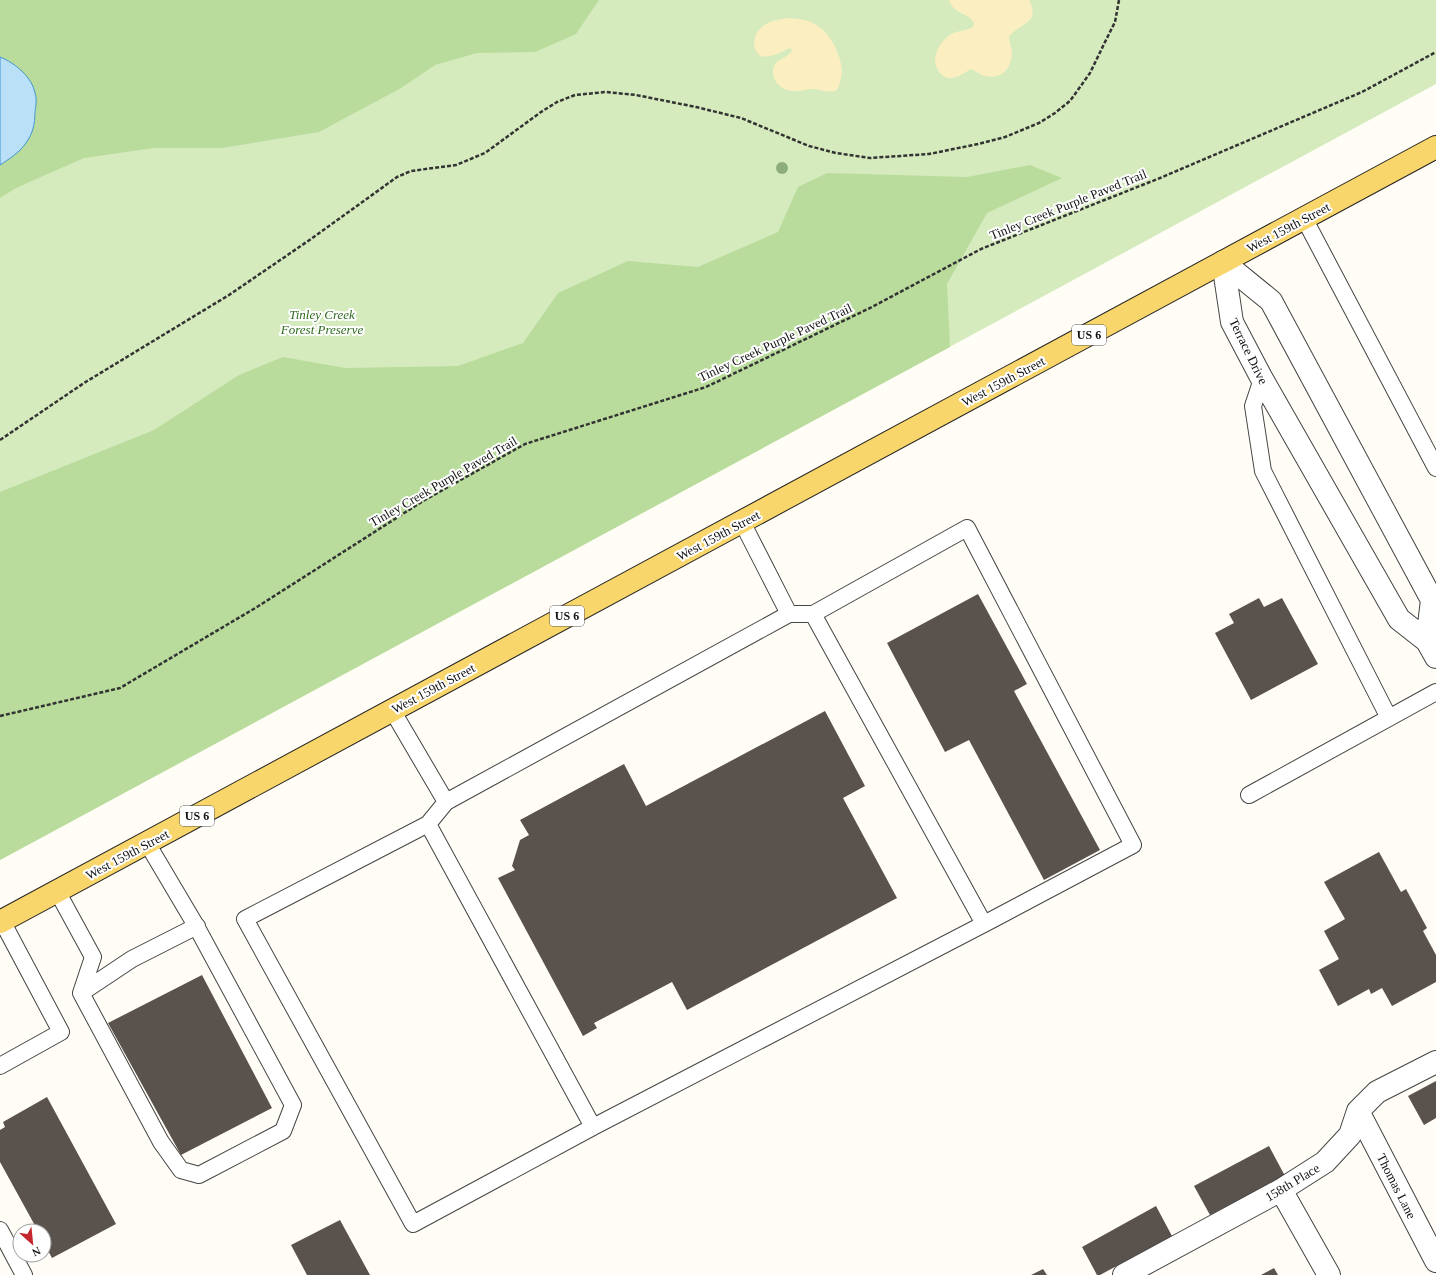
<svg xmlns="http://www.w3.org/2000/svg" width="1436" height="1275" viewBox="0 0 1436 1275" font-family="'Times New Roman',serif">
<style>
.green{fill:#d5ebbd}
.forest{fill:#b9dc9c}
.sand{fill:#fbeec1}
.water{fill:#b9e0f7;stroke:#3f96cf}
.building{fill:#5a524d}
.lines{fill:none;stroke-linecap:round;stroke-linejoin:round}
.lane-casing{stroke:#444;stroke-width:18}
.street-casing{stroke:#444;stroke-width:24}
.primary-casing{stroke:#222;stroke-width:24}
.path{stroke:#333;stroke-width:2.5;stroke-dasharray:4 2;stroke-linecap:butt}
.lane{stroke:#fff;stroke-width:16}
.street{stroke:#fff;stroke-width:22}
.primary{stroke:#f9d66b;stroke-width:22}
.tree{fill:#8dad7f}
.labels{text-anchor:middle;stroke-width:4;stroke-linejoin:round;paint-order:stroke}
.shield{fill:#fff;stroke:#585858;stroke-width:1}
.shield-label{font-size:12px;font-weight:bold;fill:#111}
.street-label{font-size:13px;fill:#111;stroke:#fff}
.park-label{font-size:13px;font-style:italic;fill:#2f6b1f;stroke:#fff}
</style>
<rect width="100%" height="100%" fill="#fffdf5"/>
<path class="green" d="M0,0H1436V84L0,860Z"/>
<path class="forest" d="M0,0H599L576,34L535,52L477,53L435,65L401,88L319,132L222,148H154L84,158L16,188L0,198V165L13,156L34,127L36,109L35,93L17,66L0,57Z
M1030,165L1062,178L987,213L947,284L950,347L0,860V492L154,430L239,375L283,357L345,368L458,366L523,343L558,293L628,261L698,267L778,232L798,187L827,173L967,177Z"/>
<path class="sand" d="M949,0H1029C1041,23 1021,23 1009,36C1009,42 1012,47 1012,54C1011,69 1001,80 985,76C980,75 976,71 971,69C964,73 956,79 948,78C944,77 940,74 938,70C931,59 938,45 947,37C955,30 964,32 973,27L974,23C968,12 953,14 949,0Z
M790,18C800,19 809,20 818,26C831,34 840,54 842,69C842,76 840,84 837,90C829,94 821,89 813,89C808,89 803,91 797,91C786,92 773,85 773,72C773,57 788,60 792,50L790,48L775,55L762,57C749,49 753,31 766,24C773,20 782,19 790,18Z"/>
<path class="water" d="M0,57C15,63 32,77 35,93C37,99 36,106 35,112C35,124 33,133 26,143C19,153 9,159 0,165Z"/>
<path class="building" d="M978,594L1027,684L1014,691L1100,850L1044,880L969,740L945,752L887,643Z
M1259,598L1264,607L1282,598L1318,664L1251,700L1215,633L1234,623L1229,614Z
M825,711L865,786L843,798L897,898L687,1010L672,982L594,1023L597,1028L583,1036L498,878L515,870L512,866L520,840L529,835L520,820L624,764L646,806Z
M1379,852L1401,892L1406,889L1427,928L1423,931L1436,955V982L1392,1006L1382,988L1371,994L1369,989L1338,1006L1319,970L1339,959L1324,931L1345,919L1324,882Z
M202,975L272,1108L181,1155L108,1023Z
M1436,1081V1118L1424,1125L1408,1096Z
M47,1097L116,1224L52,1258L44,1243V1231H38L0,1162V1130L5,1127L3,1122Z
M1269,1146L1285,1176L1210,1215L1194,1186Z
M1156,1206L1172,1236L1100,1275H1097L1082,1247Z
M340,1220L370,1275H307L291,1245Z
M1274,1268L1278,1275H1261Z
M1043,1269L1047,1275H1031Z"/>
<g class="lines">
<defs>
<path id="lane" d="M1304,218L1436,468
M1262,379L1253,406L1263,471L1389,718
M813,614L967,528L1133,845L984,924
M392,710L446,802L428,824L593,1127L984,924L813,614H789L742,522
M1249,795L1436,692
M446,802L789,614
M428,824L245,919L413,1224L593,1127
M57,891L93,957L81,993L161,1142L181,1170L199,1175L283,1131L293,1105L195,924L147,843
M81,993L132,959L197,926
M0,1066L61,1032L2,921
M0,1230L24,1275"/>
<path id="street" d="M1223,262L1232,322L1262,379L1399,619L1427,641L1436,657
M1223,262L1271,301L1432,600L1427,641
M1358,1111L1436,1261
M1281,1190L1329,1275
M1124,1275L1281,1190L1325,1162L1350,1135L1358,1111L1377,1092L1436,1062"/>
<path id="primary" d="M0,922L1436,147"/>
</defs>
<use href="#lane" class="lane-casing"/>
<use href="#street" class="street-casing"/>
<use href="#primary" class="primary-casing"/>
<path class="path" d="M0,440L84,383L229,295L311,239L397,177L411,171L456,165L485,153L541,112L557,102L575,95L606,92L636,95L696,107L741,118L809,146L836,153L870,158L929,154L978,144L1005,137L1039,123L1055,113L1070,101L1090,73L1105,42L1115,22L1119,0
M0,716L120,688L257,607L423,501L525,444L706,387L870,308L981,249L1160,178L1362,92L1436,52"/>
<use href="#lane" class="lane"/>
<use href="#street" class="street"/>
<use href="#primary" class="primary"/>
</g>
<circle class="tree" cx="782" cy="168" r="6"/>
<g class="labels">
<g class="shield">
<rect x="1072" y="325" width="34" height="20" rx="3"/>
<rect x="550" y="606" width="34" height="20" rx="3"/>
<rect x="180" y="806" width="34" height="20" rx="3"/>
</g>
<g class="shield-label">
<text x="1089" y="339">US 6</text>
<text x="567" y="620">US 6</text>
<text x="197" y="820">US 6</text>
</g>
<g class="street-label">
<text transform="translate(1068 204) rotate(-22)" y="5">Tinley Creek Purple Paved Trail</text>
<text transform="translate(1288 227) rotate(-28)" y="5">West 159th Street</text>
<text transform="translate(775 342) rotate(-25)" y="5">Tinley Creek Purple Paved Trail</text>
<text transform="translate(1249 351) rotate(64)" y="5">Terrace Drive</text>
<text transform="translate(1003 381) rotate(-28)" y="5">West 159th Street</text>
<text transform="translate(443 481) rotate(-30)" y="5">Tinley Creek Purple Paved Trail</text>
<text transform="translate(718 535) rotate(-28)" y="5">West 159th Street</text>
<text transform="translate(433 688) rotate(-28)" y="5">West 159th Street</text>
<text transform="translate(127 854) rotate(-28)" y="5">West 159th Street</text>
<text transform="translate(1292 1182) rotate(-31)" y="5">158th Place</text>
<text transform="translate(1397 1186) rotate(63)" y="5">Thomas Lane</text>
</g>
<g class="park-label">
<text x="322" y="319">Tinley Creek<tspan x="322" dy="15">Forest Preserve</tspan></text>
</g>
</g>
<g transform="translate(32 1243) rotate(153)"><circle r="19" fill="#ffffff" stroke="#a0a0a0"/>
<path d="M0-3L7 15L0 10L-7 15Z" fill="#c4262e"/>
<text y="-6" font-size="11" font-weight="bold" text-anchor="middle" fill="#111111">N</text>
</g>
</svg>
